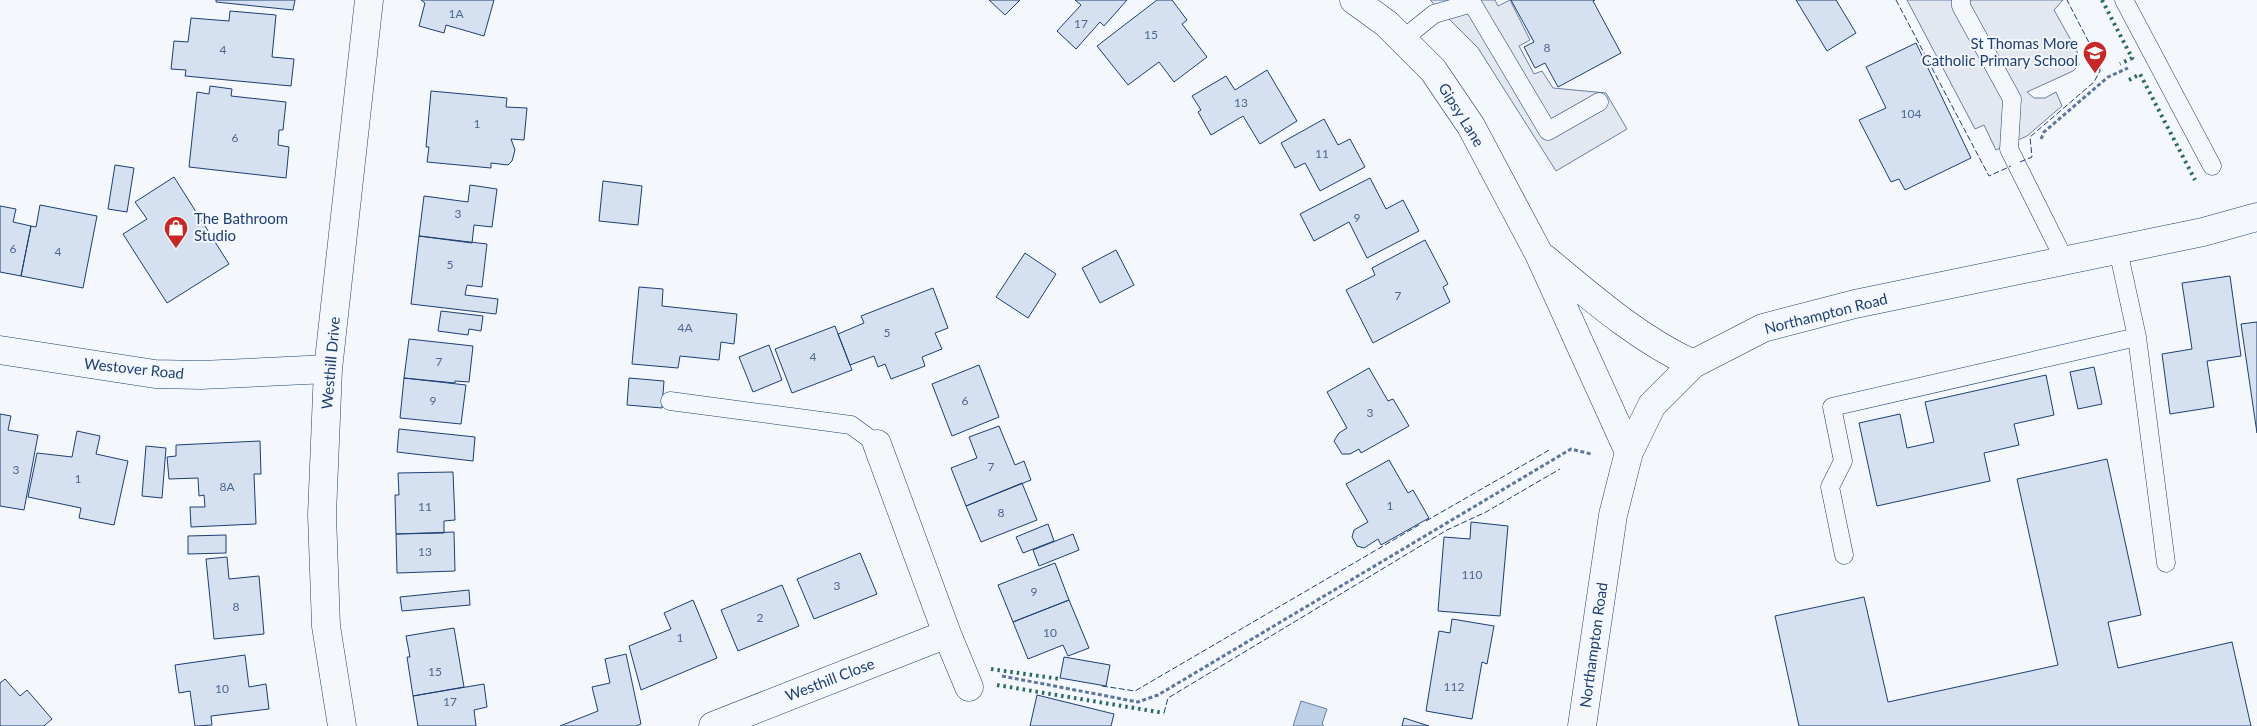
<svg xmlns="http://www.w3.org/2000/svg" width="2257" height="726" viewBox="0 0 2257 726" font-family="Lato,sans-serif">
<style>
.parking{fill:#e3e8f0;stroke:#687fa3}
.water{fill:#bed0e5;stroke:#687fa3}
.building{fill:#d5e0f0;stroke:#1d3f73}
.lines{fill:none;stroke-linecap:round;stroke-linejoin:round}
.service-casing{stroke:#1d3f73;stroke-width:19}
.minor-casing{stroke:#1d3f73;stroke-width:29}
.secondary-casing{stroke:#1d3f73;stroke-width:29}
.primary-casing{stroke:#1d3f73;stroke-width:29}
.path{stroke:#5e769c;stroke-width:3;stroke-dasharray:4 2.5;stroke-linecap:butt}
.service{stroke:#f4f7fb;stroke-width:18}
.minor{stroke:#f4f7fb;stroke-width:28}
.secondary{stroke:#f4f7fb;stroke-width:28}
.primary{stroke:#f4f7fb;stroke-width:28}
.hedge{stroke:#2c6c60;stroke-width:4;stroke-dasharray:2.5 4;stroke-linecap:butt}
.fence{stroke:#1d3f73;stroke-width:1;stroke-dasharray:6 2.5;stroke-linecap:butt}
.labels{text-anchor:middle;stroke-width:4;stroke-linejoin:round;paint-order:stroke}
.number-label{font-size:12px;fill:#4b6792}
.poi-label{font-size:15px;fill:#1d3f73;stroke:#f4f7fb;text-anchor:end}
.street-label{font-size:15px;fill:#1d3f73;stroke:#f4f7fb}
</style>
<rect width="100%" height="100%" fill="#f4f7fb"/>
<path class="parking" d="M1430,0H1495L1498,6L1510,0L1530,40L1519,46L1534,74L1542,71L1553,88L1606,93L1627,129L1556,171L1478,48Z
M1907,0H2063L2054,10L2077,51L2079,65L2073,71L2027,92L2034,98H2045L2056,92L2062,106L2027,136L1996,150L1984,125L1975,129Z"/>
<path class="water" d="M1301,701L1327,709L1322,724L1324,726H1293Z"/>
<path class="building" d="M216,0H295L293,10L216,2Z
M421,0H494L484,36L446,25L444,33L419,26L425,3Z
M989,0H1020L1005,15Z
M1075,0H1127L1104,26L1100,22L1076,49L1057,31L1081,5Z
M1157,0H1172L1187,20L1182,24L1207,57L1174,82L1159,62L1128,85L1097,46Z
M1511,0H1595L1593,1L1621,53L1558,87L1545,63L1535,68L1524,47L1534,42Z
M1796,0H1836L1856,33L1827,51Z
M230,11L276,15L272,57L294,59L291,86L185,76L186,70L171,69L174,41L188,42L191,18L229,21Z
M1916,43L1971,158L1905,190L1899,179L1891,182L1859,120L1886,108L1866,67Z
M1267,70L1297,121L1260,144L1243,116L1211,135L1198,112L1201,110L1192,96L1226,76L1235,90Z
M210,86L232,89L231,96L286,102L283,130H279L278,145L289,147L286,178L189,167L197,92L209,94Z
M431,91L507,98L506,107L527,108L524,140L511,139L515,150L512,161L508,165L491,163V168L427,162L429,147H426Z
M1324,119L1338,145L1350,139L1365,167L1320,191L1305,163L1295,168L1281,143Z
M115,165L134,168L127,212L108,209Z
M174,177L229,264L167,303L123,234L147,219L135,202Z
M1370,178L1386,209L1403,200L1419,231L1367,258L1349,222L1314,241L1300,214Z
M603,181L642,186L638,225L599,221Z
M470,185L497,189L492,227L474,225L472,243L419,236L424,196L468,202Z
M40,205L97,216L83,288L21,276L31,226L36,227Z
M0,206L16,209L13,222L31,226L21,276L0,272Z
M419,236L487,244L482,287L467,285L465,295L498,299L496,314L411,304Z
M1425,240L1448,284L1443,287L1450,302L1373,343L1346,290L1375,275L1372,268Z
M1116,250L1134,285L1100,303L1082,268Z
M1025,253L1056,274L1028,318L996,297Z
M2230,276L2241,356L2207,361L2214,407L2170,414L2162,354L2192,349L2182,283Z
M639,287L663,289L662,306L737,314L734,344L721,342L719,360L680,356L678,368L632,364Z
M933,288L948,328L935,333L942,349L922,357L925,366L891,379L885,364L878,367L874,356L850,365L838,334L864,323L861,316Z
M441,311L483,316L481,331L469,329L468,335L438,331Z
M2257,322V433L2241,324Z
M835,326L852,370L792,393L775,349Z
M409,339L473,346L469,382L455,381V383L404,378Z
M769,345L782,380L753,392L739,357Z
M979,365L999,417L952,436L932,384Z
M2094,367L2102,404L2078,409L2070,372Z
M1369,368L1388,401L1393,399L1409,426L1361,453L1359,449L1350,454H1342L1334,441L1339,433L1347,428L1327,392Z
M2046,375L2054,415L2014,424L2019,445L1984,453L1990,481L1877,506L1859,423L1900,414L1907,448L1934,442L1925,402Z
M404,378L466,385L461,424L400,418Z
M629,378L664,381L662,408L627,405Z
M0,414L11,416L8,430L38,435L24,510L0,506Z
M999,426L1015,465L1024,461L1031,480L966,506L951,468L977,458L969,437Z
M399,429L475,437L473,461L397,452Z
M77,431L100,436L96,454L128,461L114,525L79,518L81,508L28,497L37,453L72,457Z
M260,441L261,474H254L256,524L191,527L190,507H205L204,495L199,496L198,478L169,479L167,457L176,456V445Z
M146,446L166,448L162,498L142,496Z
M2107,459L2141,615L2108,622L2118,668L2232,642L2251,726H1799L1775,616L1864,597L1888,702L2058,665L2017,479Z
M1389,460L1408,493L1413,490L1429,518L1381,545L1378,539L1364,548L1357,546L1352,537L1354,530L1368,522L1346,484Z
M453,472L455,520L444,521V533L396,534L395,495H399L398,473Z
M1022,483L1037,520L981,542L966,506Z
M1471,522L1508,526L1500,616L1438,611L1444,537L1470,539Z
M1048,524L1054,541L1023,553L1016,537Z
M454,532L455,571L397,573L396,534Z
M1073,534L1079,550L1039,566L1033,550Z
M226,535V553L188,554V536Z
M860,553L877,594L814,619L797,579Z
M227,557L229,579L259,576L264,634L214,639L206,559Z
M1055,563L1069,600L1013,622L998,585Z
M782,585L799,626L738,651L721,610Z
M469,590L470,605L402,611L400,597Z
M693,600L717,658L641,690L629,646L671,629L664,613Z
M1069,600L1089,648L1068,656L1063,645L1028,659L1013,622Z
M1452,619L1494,626L1487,664L1482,662L1472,719L1426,711L1439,631L1450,633Z
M454,628L464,687L413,696L407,657H410L406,636Z
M626,654L641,724L636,726H560L598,711L592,687L610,683L605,659Z
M245,655L249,687L266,684L269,709L211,716L212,725L195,726L190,691L179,693L175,665Z
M1064,657L1110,665L1106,686L1060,678Z
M5,679L20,696L27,690L52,719L44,726H0V683Z
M484,684L487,707L474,710L476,726H418L413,696Z
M1037,695L1114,714L1111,726H1030Z
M1404,718L1429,726H1402Z"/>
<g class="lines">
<defs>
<path id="service" d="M1961,0V6L2012,99L2009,149L2065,261
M2124,0L2212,166
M1403,39L1434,14L1472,3L1548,131L1599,102
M2137,337L2166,563
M670,401L851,425L877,444
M1844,555L1830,487L1843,461L1832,407L2137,337L2118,250"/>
<path id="minor" d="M0,350L155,374L201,375L328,369
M947,634L969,687
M342,726L326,626L322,515L328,369L369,0
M713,726L947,634L877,444"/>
<path id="secondary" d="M1354,0L1387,24L1433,70L1471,126L1539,254L1629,452
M1544,258C1591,297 1637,338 1693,364"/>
<path id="primary" d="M1582,726L1613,515L1629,452L1652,405L1693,364L1763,328L1855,304L2203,232L2257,217"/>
</defs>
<use href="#service" class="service-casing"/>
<use href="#minor" class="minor-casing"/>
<use href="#secondary" class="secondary-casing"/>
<use href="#primary" class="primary-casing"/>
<path class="path" d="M2041,139L2044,132L2108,77L2128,68
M1002,676L1138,702L1158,695L1571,449L1591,454"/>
<use href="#service" class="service"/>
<use href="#minor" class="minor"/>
<use href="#secondary" class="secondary"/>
<use href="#primary" class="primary"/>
<path class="hedge" d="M2102,0L2132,58L2120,64
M2129,80L2140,74L2195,180
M991,669L1060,679
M997,685L1164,713"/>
<path class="fence" d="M1896,0L1989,176L2011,166
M2020,162L2032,157L2030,137L2094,82L2100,71L2099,62L2067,0
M1426,521L1551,449
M1102,686L1135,691L1419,525
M1164,713L1168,698L1447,530L1486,512L1560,469"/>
</g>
<defs>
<symbol id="school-pin" viewBox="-11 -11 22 30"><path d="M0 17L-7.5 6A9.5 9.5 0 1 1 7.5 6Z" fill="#c62828" stroke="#f4f7fb"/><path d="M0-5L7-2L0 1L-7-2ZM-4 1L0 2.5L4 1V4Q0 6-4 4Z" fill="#fff"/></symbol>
<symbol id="shop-pin" viewBox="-11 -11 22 30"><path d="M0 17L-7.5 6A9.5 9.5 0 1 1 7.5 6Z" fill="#c62828" stroke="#f4f7fb"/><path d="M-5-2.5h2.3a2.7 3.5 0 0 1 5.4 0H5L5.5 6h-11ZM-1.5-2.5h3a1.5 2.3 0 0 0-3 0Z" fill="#fff"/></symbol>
</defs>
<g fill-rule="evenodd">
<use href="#school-pin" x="2081" y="39" width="28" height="38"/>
<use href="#shop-pin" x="162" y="214" width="28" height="38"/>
</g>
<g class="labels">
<g class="number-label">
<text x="456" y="18">1A</text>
<text x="1081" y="28">17</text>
<text x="1151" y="39">15</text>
<text x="1547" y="52">8</text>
<text x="223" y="54">4</text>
<text x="1241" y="107">13</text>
<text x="1911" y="118">104</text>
<text x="477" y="128">1</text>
<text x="235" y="142">6</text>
<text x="1322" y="158">11</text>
<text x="458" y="218">3</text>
<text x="1357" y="222">9</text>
<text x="13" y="253">6</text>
<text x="58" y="256">4</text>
<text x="450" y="269">5</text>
<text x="1398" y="300">7</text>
<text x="685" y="332">4A</text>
<text x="887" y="337">5</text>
<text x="813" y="361">4</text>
<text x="439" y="366">7</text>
<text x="433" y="405">9</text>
<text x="965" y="405">6</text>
<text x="1370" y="417">3</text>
<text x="991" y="471">7</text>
<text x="16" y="474">3</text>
<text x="78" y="483">1</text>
<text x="227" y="491">8A</text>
<text x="1390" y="510">1</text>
<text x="425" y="511">11</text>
<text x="1001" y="517">8</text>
<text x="425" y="556">13</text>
<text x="1472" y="579">110</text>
<text x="837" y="590">3</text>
<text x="1034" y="596">9</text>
<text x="236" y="611">8</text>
<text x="760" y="622">2</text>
<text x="1050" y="637">10</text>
<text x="680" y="642">1</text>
<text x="435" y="676">15</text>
<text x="1454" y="691">112</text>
<text x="222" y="693">10</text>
<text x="450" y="706">17</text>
</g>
<g class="poi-label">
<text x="2078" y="49">St Thomas More<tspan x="2078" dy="17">Catholic Primary School</tspan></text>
<text x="194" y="224" text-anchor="start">The Bathroom<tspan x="194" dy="17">Studio</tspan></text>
</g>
<g class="street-label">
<text transform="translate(1461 115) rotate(58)" y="5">Gipsy Lane</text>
<text transform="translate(1826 314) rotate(-14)" y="5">Northampton Road</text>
<text transform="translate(331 363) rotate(-85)" y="5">Westhill Drive</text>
<text transform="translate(134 369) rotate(6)" y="5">Westover Road</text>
<text transform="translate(1594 645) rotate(-82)" y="5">Northampton Road</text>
<text transform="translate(830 680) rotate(-21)" y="5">Westhill Close</text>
</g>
</g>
</svg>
